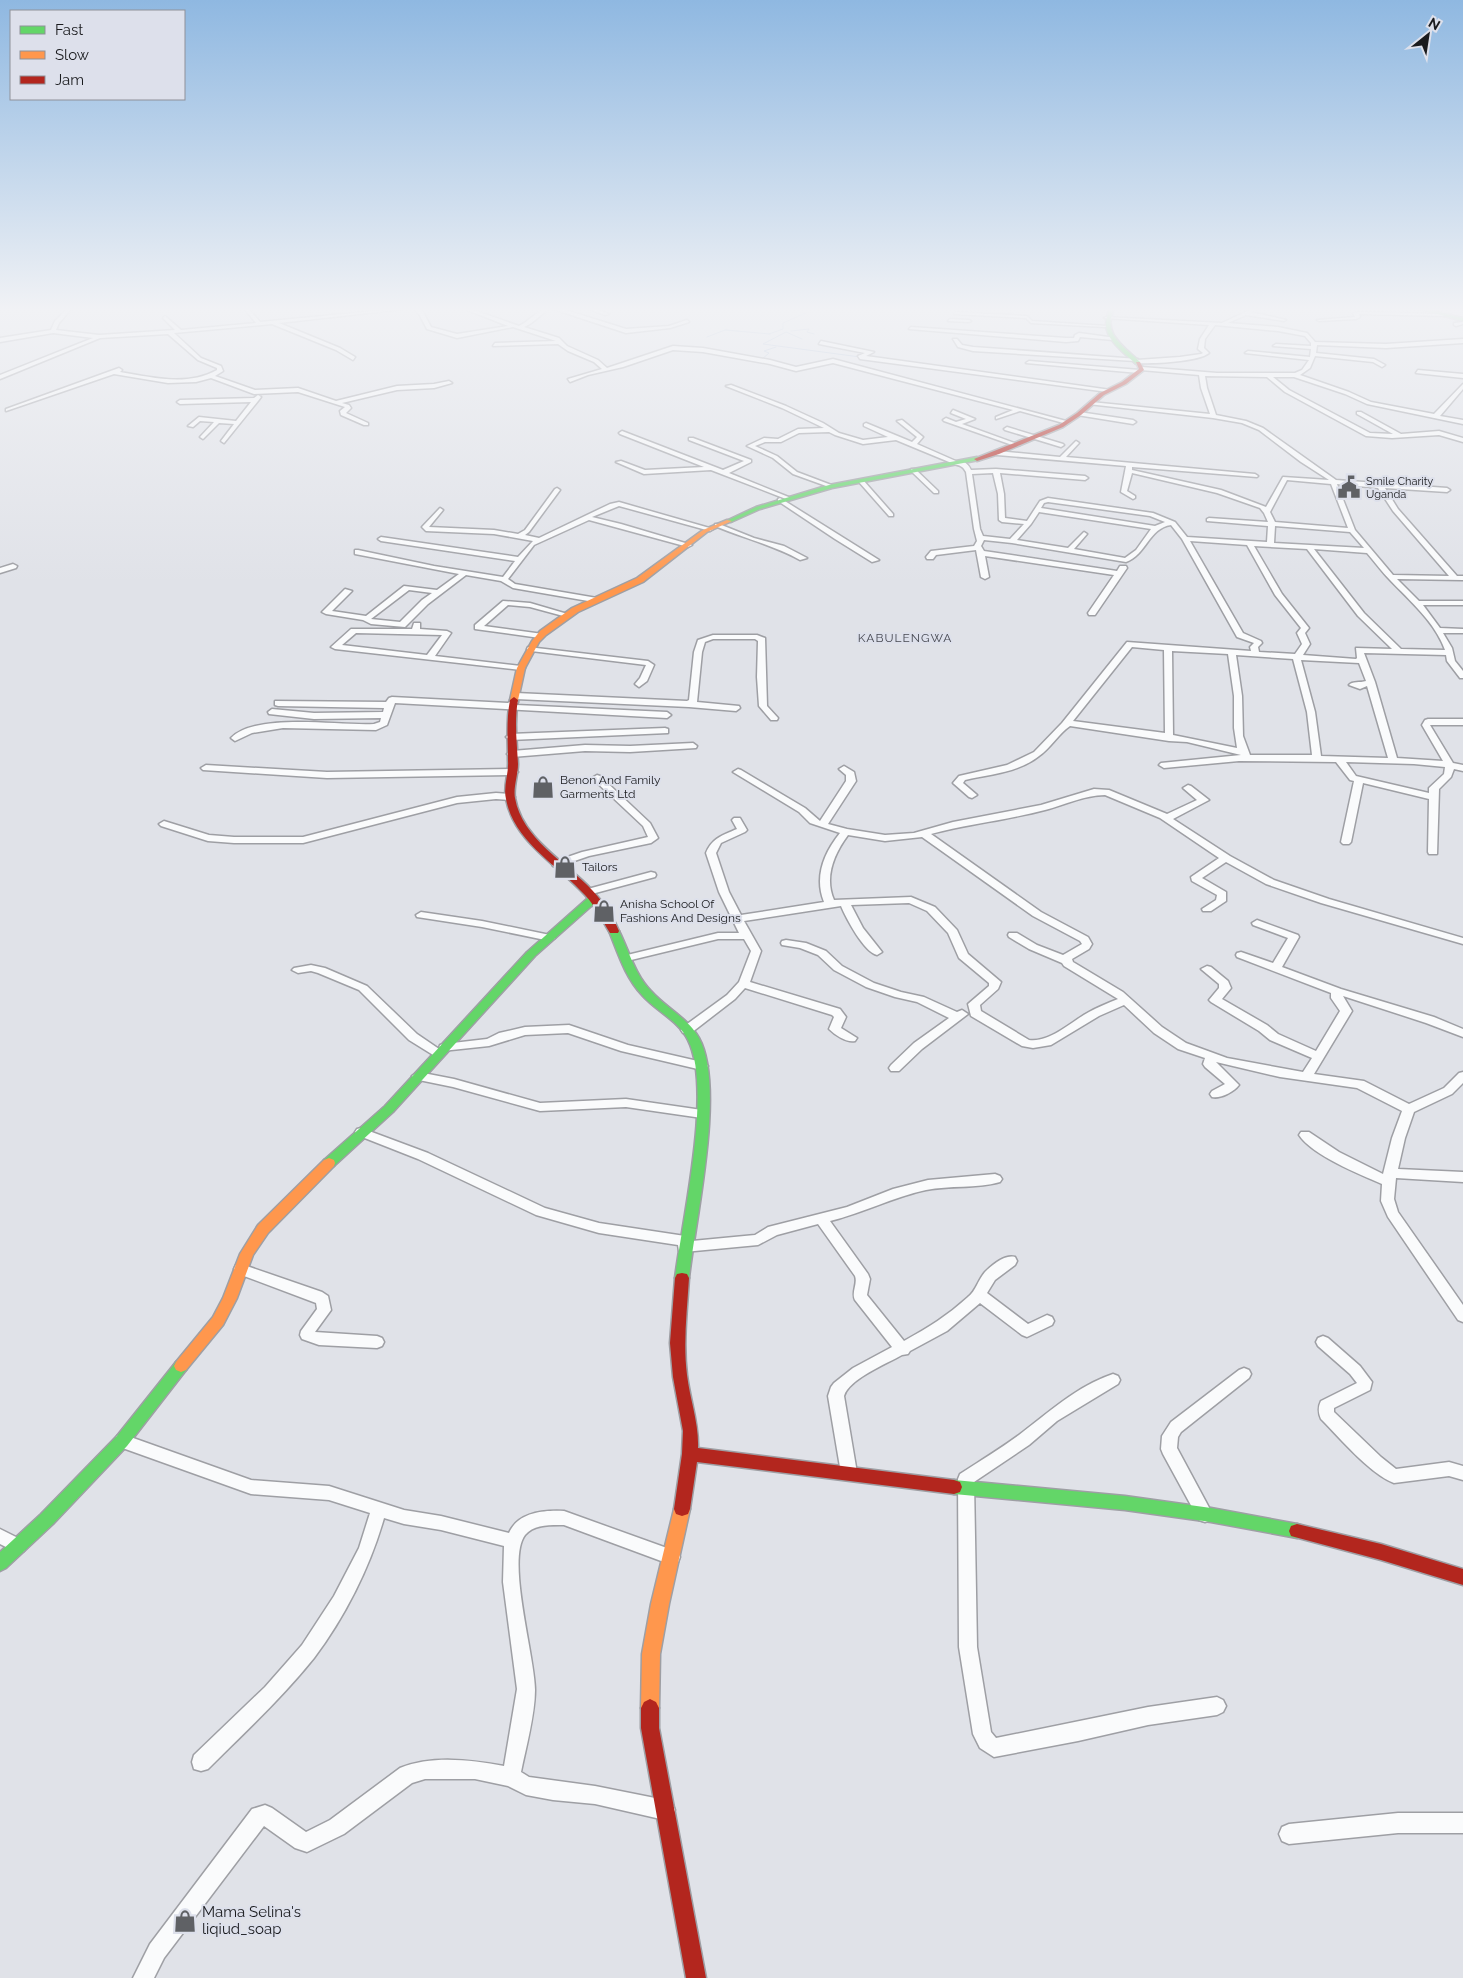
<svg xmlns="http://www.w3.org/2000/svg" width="1463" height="1978" viewBox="0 0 1463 1978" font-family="Raleway,sans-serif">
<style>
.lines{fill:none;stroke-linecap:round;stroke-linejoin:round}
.stream{stroke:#abbdd6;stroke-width:1}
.street-casing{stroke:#9e9fa4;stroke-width:3}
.fast-casing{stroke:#9e9fa4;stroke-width:3}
.slow-casing{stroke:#9e9fa4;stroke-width:3}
.jam-casing{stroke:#9e9fa4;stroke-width:3}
.street{fill:#fafbfc;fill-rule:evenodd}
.fast{fill:#63d668;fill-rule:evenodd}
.slow{fill:#ff974d;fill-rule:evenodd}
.jam{fill:#b3261e;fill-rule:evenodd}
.labels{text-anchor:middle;stroke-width:4;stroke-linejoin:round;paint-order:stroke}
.far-poi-label{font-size:11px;fill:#1a1b1e;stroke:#dde0eb;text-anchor:start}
.far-quarter-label{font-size:12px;letter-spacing:1px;fill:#474952;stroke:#dde0eb}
.poi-label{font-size:12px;fill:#1a1b1e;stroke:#dde0eb;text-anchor:start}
.near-poi-label{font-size:15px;fill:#1a1b1e;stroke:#dde0eb;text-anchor:start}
</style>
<rect width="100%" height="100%" fill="#e0e2e8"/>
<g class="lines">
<path class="stream" d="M725,330L770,334
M791,331L809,329L807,332L814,334
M769,334L783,329V323L819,307
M707,337L725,330L739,331
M802,339L786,332L763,344L860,357
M761,360L769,353L764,351L776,347"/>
<defs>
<path id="street" d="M69,307H73L59,323L56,330L99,335L175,330L163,318L165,316L181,330L256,323L243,307H247L260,322L416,307L423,312L431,327L457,334L508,326L460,307H465L519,326C533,319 539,307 556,307L626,329L669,326L687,320L689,322L670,328L626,333L550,308C541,314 534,323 524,327L559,338L567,346L598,360L607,368L673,346L703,348L770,360L796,367L833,359L1070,422L1067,424L1020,411L996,419V417L1013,410L833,363L796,371L770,364L703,352L673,350L623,367L588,375L570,382L568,379L602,369L594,362L568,351L558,344L493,346L495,343L556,341L513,327L457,338L427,329L419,314L413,308L279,323L340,348L355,357L353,360L336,350L272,324L174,333L201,358L221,366L223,371L215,376L255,390L298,388L336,401L397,386L434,384L449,381L452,383L434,388L397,390L342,403L349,405L351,408L346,413L368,423V425H364L341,415L340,411L345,407L298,392L254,394L211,378L196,382L168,383L114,374L6,411V409L119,368L122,370L120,372C152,377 186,387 217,370V368L198,360L168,334L100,338L0,379V375L93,338L53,333L0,342V338L51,330L55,321Z
M584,307H590L609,314L605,315Z
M1256,307H1261L1251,312L1286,320L1284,321L1246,315L1228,323L1278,327L1307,333L1315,342L1386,344L1463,339V343L1386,348L1317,345L1316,353L1374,359L1385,365L1382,367L1373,362L1315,356L1310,368L1300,375L1349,392L1371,402L1434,414L1463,384V389L1440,416L1463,420V424L1367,404L1345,394L1294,377H1273L1289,390L1370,433L1393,434L1357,414V412H1361L1401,434L1439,431L1463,438V442L1439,435L1392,438L1366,436L1285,392L1267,377L1205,376L1207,388L1216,415L1246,421L1263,428L1336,480L1447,488L1450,490L1447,492L1385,488L1398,509L1457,576H1463V580L1397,579L1419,601H1463V605H1423L1440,628L1463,629V633H1443L1452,648L1455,661L1463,671V678H1460L1447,661L1446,655L1364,653L1375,682L1397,758L1443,761L1422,725L1425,720L1428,719H1463V725H1430L1453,763L1463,765V771L1454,769L1451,777L1439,789L1437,854H1429L1428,852L1429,799L1363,783L1351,842L1349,844H1343L1341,842L1354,781L1350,780L1336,762L1239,761L1164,768L1159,765L1161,763L1241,755L1187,742L1169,741L1070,726C1058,734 1051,748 1039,756C1018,773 990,774 965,780L963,783L977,795L972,798L969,797L953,783L959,776L1007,765L1034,752L1062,723L1127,642L1251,651L1250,647L1254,643L1237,637L1182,539L1171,525C1149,528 1146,555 1126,562L1012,543L984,540L981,546L984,551L1117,571L1120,566H1126L1127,568L1095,615H1089L1088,613L1114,575L985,556L989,577L985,579L981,577L976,550L936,555L933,559H927L926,557L931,551L974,546L977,541L974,529L966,472C962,465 960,466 954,464L896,440L863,444L835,435L829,432L799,433L781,442H765L755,446L777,456L797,472L834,486L829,487L793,474L773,458L747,446L764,438L778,439L798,429L824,428L782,408L726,386L731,385L786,406L823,423L839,433L863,440L888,437L864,426V424L866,423L912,442L917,437L897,421L902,420L923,437L917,444L958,462C964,460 969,465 971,470L996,469L1085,476L1088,478L1085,480L1000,473L1004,494L1005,518L1027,521L1040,501L1048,498L1153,513L1175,522L1187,537L1267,542L1268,526L1207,521V519L1209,518L1268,522L1264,513L1260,508L1217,493L1132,473L1127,491L1135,496V498L1133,499L1121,492L1126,466L997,455L994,453L997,451L1060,457L1076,441L1079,443L1066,457L1255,474L1258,476L1257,477L1132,467V470L1221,490L1266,507L1283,477L1329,480L1301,462L1259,430L1242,423L1213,418L1088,404L1091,402L1210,414L1201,388L1199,375L1141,370L1139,373L1026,363L1029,361L1140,370L1142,367L1217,373H1295L1302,370L1309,360L1245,353L1248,351L1310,357L1311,349L1273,346L1276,344L1311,346V343L1305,336L1278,331L1215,325L1205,339L1204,348L1209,353C1198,362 1150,364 1135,363L1137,360L1180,357L1201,354L1203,353L1198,349L1200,339L1209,325L1104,318L1106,317L1222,323ZM993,473L998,494L999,520L1002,522L1024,524L1010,539L983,536L980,529L972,474ZM1287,480L1331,484L1348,528L1275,522L1270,512ZM1337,484L1378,488L1393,511L1449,576L1393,575L1355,530ZM1048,502L1150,516L1165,522L1155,526L1041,508L1044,503ZM1039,512L1151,529L1136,550L1125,558L1074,549L1087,534L1084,532L1068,548L1017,540L1031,524ZM1275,526L1350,532L1364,548L1274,543ZM1190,541L1247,545L1275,595L1301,628L1297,633L1302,644L1295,654L1259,652L1258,647L1262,643L1261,641L1243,633ZM1254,546L1307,549L1358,616L1392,649L1356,648L1357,658L1356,659L1303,655L1310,644L1305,633L1309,628L1282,594ZM1314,549L1367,553C1375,562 1382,572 1390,580C1410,601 1435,622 1445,650L1401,649L1364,613ZM1132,647L1164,650L1165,733L1073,721ZM1172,651L1228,654L1234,696V728L1237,748L1173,735ZM1236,655L1293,659L1307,712L1312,755H1250L1243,736L1242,696ZM1301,660L1359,663L1366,681C1360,683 1352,681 1349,685L1360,689L1367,686L1388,758L1321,756L1315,712ZM1346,762L1414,764L1445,767L1444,774L1429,788V793L1356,776Z
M956,312L1027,316L1032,321L1107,326L1105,327L1031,323L1026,318L954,314Z
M1359,312L1445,314L1447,315L1445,316L1359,314L1360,317L1356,319L1319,321L1317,320L1355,317L1353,313Z
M950,319L969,320L971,321L969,322L948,321Z
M1463,322V324L1456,326L1454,325V323Z
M911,327L1066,338H1074L1075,335L1079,333L1116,338L1113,340L1080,337L1078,341L1066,342L909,329Z
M953,339H957L962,345L973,347L1138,359L1135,361L973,351L958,347Z
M821,341L874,352L866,356L1111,390L1108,392L860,359L858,356L865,353L819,344Z
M1418,370L1463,374V378L1416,373Z
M258,395L261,397L258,401L224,443L221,441L234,424L219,423L203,439L200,437L214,422L200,421L193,427L188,426L199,417L236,421L251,402L180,404L177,402L180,400L254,398Z
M953,410L975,419L962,424L1020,445L1015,446L944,421L943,420L946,418L956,422L966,419L951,413Z
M1079,412L1133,420L1136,422L1133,424L1077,415Z
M1007,427L1063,444L1064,445L1061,447L1005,430L1004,429Z
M622,431L723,470L744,461L689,440V438H693L751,460V462L729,473L791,498L786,499L711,470L644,474L616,462L621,461L645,470L704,467L620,434L619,433Z
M911,469H915L938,491V493H934L911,471Z
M859,480H863L893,514V516H889L859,482Z
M557,488L560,490L529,532L525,535L539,538L610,504L619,502L713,529L710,531L619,506L592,517L621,524L692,545L688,547L589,520L534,545L508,579L515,584L597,598V602H594L513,588L501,581L466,575L428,604L405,627L371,624L363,620L326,614L322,612L345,589L352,591L332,611L366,616L404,586L437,590L459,574L355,554V550H358L434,566L503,577L515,561L381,541L378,539L381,537L518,557L533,541L494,534L426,531L422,527L440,508L443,510L429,527L494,530L518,534L525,530L555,489ZM409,590L432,593L422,600L400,622L371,619Z
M780,498L879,560L872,562L835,539L778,501V499Z
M715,524H719L754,538L784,546L807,558L800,560C773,545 743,538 715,526Z
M13,564L17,566L16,568L0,573V568Z
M503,601L530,603L571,615L567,617L530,607L508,605L484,626L543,634L544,636L540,638L475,629V625Z
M414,623H420V629L447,631L451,633L435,656L521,666L525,668L521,670L335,649L331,647L351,629H412ZM356,633L442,635L427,655L342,645Z
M713,635H757L765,638L767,706L778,718L777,720H771L759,706L757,677L758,641L755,639H713L705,642L702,652L697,702L739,706L740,708L736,711L689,707L516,699L512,696L516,693L687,701L689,700L694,652L698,640Z
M528,647L648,661L654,665L647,681L639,687L635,684L640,678L646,665L531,651L527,649Z
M392,697L508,703L514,699L518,702L516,705L667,712L671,715L667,718L395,703L387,725L376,730L283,728L252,733L235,741L231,738C257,712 338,726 374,724L380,722L381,718L314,719L269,714L268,712L272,709L314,713L383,712L384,708L278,706L275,705V701L386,702L389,698Z
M665,728L668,729V733L510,740L506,737L510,734Z
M693,743L697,746L696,748L630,752L585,751L512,757L507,754L512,751L585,745L630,746Z
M206,765L327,772L513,769L518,772L513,775L327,778L203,770L201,768Z
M844,766L854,772L856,781L828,824L847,829L885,835L914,833L953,822L1041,805L1094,789L1109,790L1167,814L1197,800L1183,788L1188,785L1191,786L1209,800L1173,819L1230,856L1274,880L1329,899L1463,938V944L1321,903L1266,884L1226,862L1202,878L1226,892V901L1211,911H1203L1202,909L1216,900L1217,895L1192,881L1191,877L1219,858L1160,818L1105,795C1084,795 1065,805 1045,810C1007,820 968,824 931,834L1041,912L1088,937L1092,944L1089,949L1072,959L1073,962L1123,992L1162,1027L1186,1043L1227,1058L1303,1072L1312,1058L1270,1040L1259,1031L1211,1002L1209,1000L1219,988V984L1201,969L1207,966L1211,967L1228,981L1231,988L1222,999L1267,1025L1278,1034L1316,1051L1340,1011L1331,998V993L1237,957L1236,955L1237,953L1241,952L1273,963L1288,938L1253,925L1252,923L1257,920L1298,935L1299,937L1282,967L1341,989L1434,1017L1463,1029V1037L1426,1023L1343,996L1352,1011L1314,1074L1364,1081L1409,1104L1444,1088L1459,1073L1463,1072V1083L1452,1094L1414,1112L1405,1138L1398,1169L1463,1172V1182L1396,1178L1394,1199L1398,1212L1463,1305V1322L1458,1320L1388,1217L1381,1201L1382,1184C1359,1174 1312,1155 1299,1135L1301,1132H1309L1339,1152L1383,1174L1392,1138L1402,1111L1357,1088L1280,1077L1216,1062L1239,1085C1234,1092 1220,1099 1212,1097L1210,1094L1212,1091L1225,1084L1205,1067L1203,1064L1205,1058L1178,1049L1154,1033L1124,1005L1099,1016L1051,1045L1033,1048L1022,1046L971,1016L968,1004L989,986V983L959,958L948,933L927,911L909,903L851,905L863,928L882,952L877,955C864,952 846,918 841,906L744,921L761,951L750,982L840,1009L846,1017L841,1028L857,1038L855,1041C847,1043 835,1035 829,1029L834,1017L832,1015L745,988L735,999L691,1033H683L681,1030L683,1027L727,995L739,982L751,951L744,939H718L627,961L622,958L623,956L718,933H739L719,892L706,853C712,838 723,835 737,829L732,820L734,818H740L747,830L745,832L721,843L716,853L729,892L741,915L824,902C814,877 824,853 840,833L810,823L799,812L733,772L738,769L741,770L805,808L820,821L846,781V775L839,769ZM848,835L885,841L922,837L1033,916L1080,941L1082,944L1063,955L1037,945L1017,933H1009L1008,935L1009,937L1029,949L1062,963L1064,966L1118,999C1108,1003 1098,1007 1089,1012C1072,1021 1050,1043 1029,1040L981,1011L980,1005L998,989L1001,982L968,954L957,930L935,907L911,897L834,900C824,877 834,854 848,835Z
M597,775L600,776L650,823L658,838L651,843L589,856L557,867L553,866L552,864L553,862L582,852L648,837L643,826L594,780L592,778Z
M496,793L510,794L515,797L510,800L496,799L457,803L303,843H234L208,841L161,826L159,824L164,821L209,835L234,837H303L457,797Z
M651,872L655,873L656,875L655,877L588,895L583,892L584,890Z
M421,912L482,921L550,935L555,938L550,941L482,927L417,917L416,915Z
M786,940L806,943L826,951L842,966L874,983L901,992L924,997L957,1012L962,1010L968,1014L922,1049L899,1071H891L889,1068L891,1065L914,1043L949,1018L917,1002L895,997L866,987L834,970L818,955L800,948L782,945L781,943L782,941Z
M311,965L325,968L367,986L417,1034L439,1049L440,1045L444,1044L487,1039L499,1033L525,1027L569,1025L628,1045L702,1062L708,1066L702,1070L621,1051L568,1033L525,1035L489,1046L442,1051L444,1054L442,1057L438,1058L409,1040L359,990L318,973L311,971L298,973L292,970L294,968Z
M418,1072L454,1079L540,1103L626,1099L702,1110L706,1111L708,1114L706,1117L702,1118L626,1107L540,1111L453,1087L414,1079L412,1076Z
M361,1128L428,1153L545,1208L599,1223L685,1236L690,1237L692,1241L755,1235L768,1227L847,1207L893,1189L928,1180L995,1174L1000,1176L1002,1179L1000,1182C976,1189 950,1185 926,1190C893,1197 863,1213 830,1221L868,1274L870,1279L867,1295L904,1341C929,1327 947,1316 968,1297C976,1291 978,1280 985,1272C992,1265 1005,1254 1015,1257L1017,1261L1015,1265L995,1280L987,1293L1028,1324L1047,1315L1052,1317L1054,1321L1052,1325L1027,1337L1022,1335L980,1303L947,1331L910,1351L908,1354L902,1355C886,1364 849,1379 844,1396L857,1473L855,1478L849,1480L843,1478L841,1473L828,1396L831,1387L834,1383L853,1368L892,1347L855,1300C851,1292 858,1284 855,1276L818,1224L777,1235L758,1245L684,1252L679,1251L678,1245L599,1233L536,1215L418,1159L357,1135L355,1132L357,1129Z
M241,1264L322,1292L328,1296L331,1310L315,1332L377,1336L382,1338L384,1342L382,1346L377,1348L319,1345L302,1339L300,1335L301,1331L317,1309L316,1303L236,1273L234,1269L236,1265Z
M1323,1336L1328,1338L1360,1366L1372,1382L1370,1390L1334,1408V1412L1381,1457L1396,1469L1449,1462L1463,1466V1480L1449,1476L1394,1483C1370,1474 1339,1437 1321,1419C1318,1412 1318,1407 1321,1401L1357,1383L1350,1374L1318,1346L1316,1342L1318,1338Z
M1244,1368L1249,1370L1251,1374L1249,1378L1181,1432L1178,1437L1177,1448L1213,1515L1211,1520L1205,1522L1199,1520L1163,1454L1161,1449L1162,1436L1171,1422L1239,1370Z
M1113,1374L1118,1376L1120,1380L1118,1384L1057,1421L1029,1445L974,1482L977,1647L991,1732L996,1738L1148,1707L1217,1697L1223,1700L1226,1706L1223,1712L1217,1715L1148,1725L1078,1741L994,1757L980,1748L973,1734L959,1647L958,1479L960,1474C980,1461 1000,1449 1019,1435C1048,1413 1077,1386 1113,1374Z
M122,1434L251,1480L329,1486L404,1510L441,1516L509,1533C518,1512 544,1510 564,1511L678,1552L680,1557L678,1562L672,1565L564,1525C551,1525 534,1524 525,1535C506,1560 535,1657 535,1690C535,1715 526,1747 521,1772L529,1777L595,1786L665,1800L672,1803L675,1810L672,1817L665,1820L595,1804L553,1800L526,1795L508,1786L475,1779H425L412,1783L344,1834L307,1852L295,1848L264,1826L164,1958L154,1978H133L150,1944L252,1809L265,1805L272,1808L306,1832L330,1820L400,1768C433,1755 470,1760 504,1766L517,1689L503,1582L504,1546L441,1530L404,1524L384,1518C370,1567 345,1617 314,1658C282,1698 244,1733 208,1769L201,1771L194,1769L192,1762L194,1755L265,1687L302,1645L334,1596L359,1548L370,1513L329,1500L251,1494L117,1446L114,1441L117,1436Z
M0,1529L24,1541L26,1546L24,1551L18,1553L0,1544Z
M1398,1813H1463V1833H1398L1289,1844L1282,1841L1279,1834L1282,1827L1289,1824Z"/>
<path id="fast" d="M1111,307H1115C1101,333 1122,345 1140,362V364H1136C1118,347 1096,334 1111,307Z
M1412,307H1418L1463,318V321Z
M977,457L979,458V460L832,488L760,509L731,522L726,521L756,507L829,485Z
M593,896L597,897L598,899L597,901L535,956L393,1112L334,1166H324L323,1163L324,1160L385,1106L527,952L589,897Z
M614,928L619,931C629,951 635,975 651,991C666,1008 688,1018 699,1038C726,1087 695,1221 689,1278L687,1282L682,1283L677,1282L675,1278C682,1220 713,1090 688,1040C679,1021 656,1011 642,995C625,977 618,953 609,931Z
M181,1360L186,1362L188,1366L186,1370L127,1446L53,1524L6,1568L0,1571V1552L41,1514L117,1436L176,1362Z
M954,1480L1125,1496L1211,1508L1297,1524L1303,1526L1305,1531L1303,1536L1297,1538L1211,1522L1125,1510L954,1494L948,1492L946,1487L948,1482Z"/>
<path id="slow" d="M727,520L732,521L707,532L643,582L578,612L546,635L539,642L525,668L518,700L514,703L511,702L510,700L517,668L532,641L540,631L572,608L637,578L703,530Z
M329,1158L334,1160L335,1163L334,1166L268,1233L253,1255L237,1298L223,1325L186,1370L181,1372L176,1370L174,1366L176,1362L213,1317L223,1298L240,1254L258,1225L324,1160Z
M682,1502L688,1504L690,1509L669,1604L660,1654L659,1708L656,1714L650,1717L644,1714L641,1708L642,1654L651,1604L674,1509L676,1504Z"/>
<path id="jam" d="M1136,362H1140L1144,370L1126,384L1104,395L1081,415L1063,427L999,454L977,461L974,459L1059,425L1077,413L1100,393L1122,382L1139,369Z
M514,697L518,700C514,722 517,743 518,764C518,775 513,788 515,798C522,839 566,862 592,890C603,902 613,916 619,931L618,933H610C602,920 596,907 585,895C558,865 514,842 506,799C503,787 509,773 508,761C508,740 506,721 510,700Z
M682,1273L687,1274L689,1278C687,1311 683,1343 687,1375C690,1400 699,1423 698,1448L954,1480L960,1482L962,1487L960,1492L954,1494L697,1462L690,1509L688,1514L682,1516L676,1514L674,1509L682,1454L683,1431L673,1377L670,1343L675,1278L677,1274Z
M1297,1524L1381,1544L1463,1569V1585L1381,1560L1291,1536L1289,1531L1291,1526Z
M650,1699L656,1702L659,1708V1728L706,1978H686L641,1728V1708L644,1702Z"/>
</defs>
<use href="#street" class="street-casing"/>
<use href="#fast" class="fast-casing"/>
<use href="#slow" class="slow-casing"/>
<use href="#jam" class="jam-casing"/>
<use href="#street" class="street"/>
<use href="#fast" class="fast"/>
<use href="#slow" class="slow"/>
<use href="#jam" class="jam"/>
</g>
<linearGradient id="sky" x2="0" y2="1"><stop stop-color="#8fb8e1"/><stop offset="0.53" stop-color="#f1f2f5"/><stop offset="1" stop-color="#f1f2f5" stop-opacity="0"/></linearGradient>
<rect width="1463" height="584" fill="url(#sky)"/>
<defs>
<symbol id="civic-bare" viewBox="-9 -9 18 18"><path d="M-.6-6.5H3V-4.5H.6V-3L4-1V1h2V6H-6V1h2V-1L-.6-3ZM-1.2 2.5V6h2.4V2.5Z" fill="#5f6165" stroke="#dde0eb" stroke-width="2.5" paint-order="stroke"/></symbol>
<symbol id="shop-bare" viewBox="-9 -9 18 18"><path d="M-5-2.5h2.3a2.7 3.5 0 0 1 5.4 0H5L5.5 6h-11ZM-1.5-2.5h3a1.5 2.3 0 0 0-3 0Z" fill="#5f6165" stroke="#dde0eb" stroke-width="2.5" paint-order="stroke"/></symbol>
</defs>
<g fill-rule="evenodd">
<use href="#civic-bare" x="1333" y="471" width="32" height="32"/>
<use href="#shop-bare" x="527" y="771" width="32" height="32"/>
<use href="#shop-bare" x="549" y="851" width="32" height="32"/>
<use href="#shop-bare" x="588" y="895" width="32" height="32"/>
<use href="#shop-bare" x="169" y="1905" width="32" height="32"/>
</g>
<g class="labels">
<g class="far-poi-label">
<text x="1366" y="485">Smile Charity<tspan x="1366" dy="13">Uganda</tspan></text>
</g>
<g class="far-quarter-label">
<text x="905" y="642">KABULENGWA</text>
</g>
<g class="poi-label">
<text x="560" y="784">Benon And Family<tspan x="560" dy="14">Garments Ltd</tspan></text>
<text x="582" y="871">Tailors</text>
<text x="620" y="908">Anisha School Of<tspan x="620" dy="14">Fashions And Designs</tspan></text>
</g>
<g class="near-poi-label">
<text x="202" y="1917">Mama Selina's<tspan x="202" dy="17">liqiud_soap</tspan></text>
</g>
</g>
<rect x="10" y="10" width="175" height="90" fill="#dde0eb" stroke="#8f9199"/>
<rect x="20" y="26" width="25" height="8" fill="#63d668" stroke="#8f9199"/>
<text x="55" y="35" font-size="15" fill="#1a1b1e">Fast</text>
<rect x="20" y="51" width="25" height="8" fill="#ff974d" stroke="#8f9199"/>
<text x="55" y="60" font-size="15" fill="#1a1b1e">Slow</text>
<rect x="20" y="76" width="25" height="8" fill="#b3261e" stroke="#8f9199"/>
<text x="55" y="85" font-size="15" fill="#1a1b1e">Jam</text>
<g transform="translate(1428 35) rotate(30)" stroke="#dde0eb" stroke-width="4" paint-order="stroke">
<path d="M0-4L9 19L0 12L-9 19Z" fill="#1a1b1e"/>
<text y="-8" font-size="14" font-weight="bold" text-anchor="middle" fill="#1a1b1e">N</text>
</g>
</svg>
